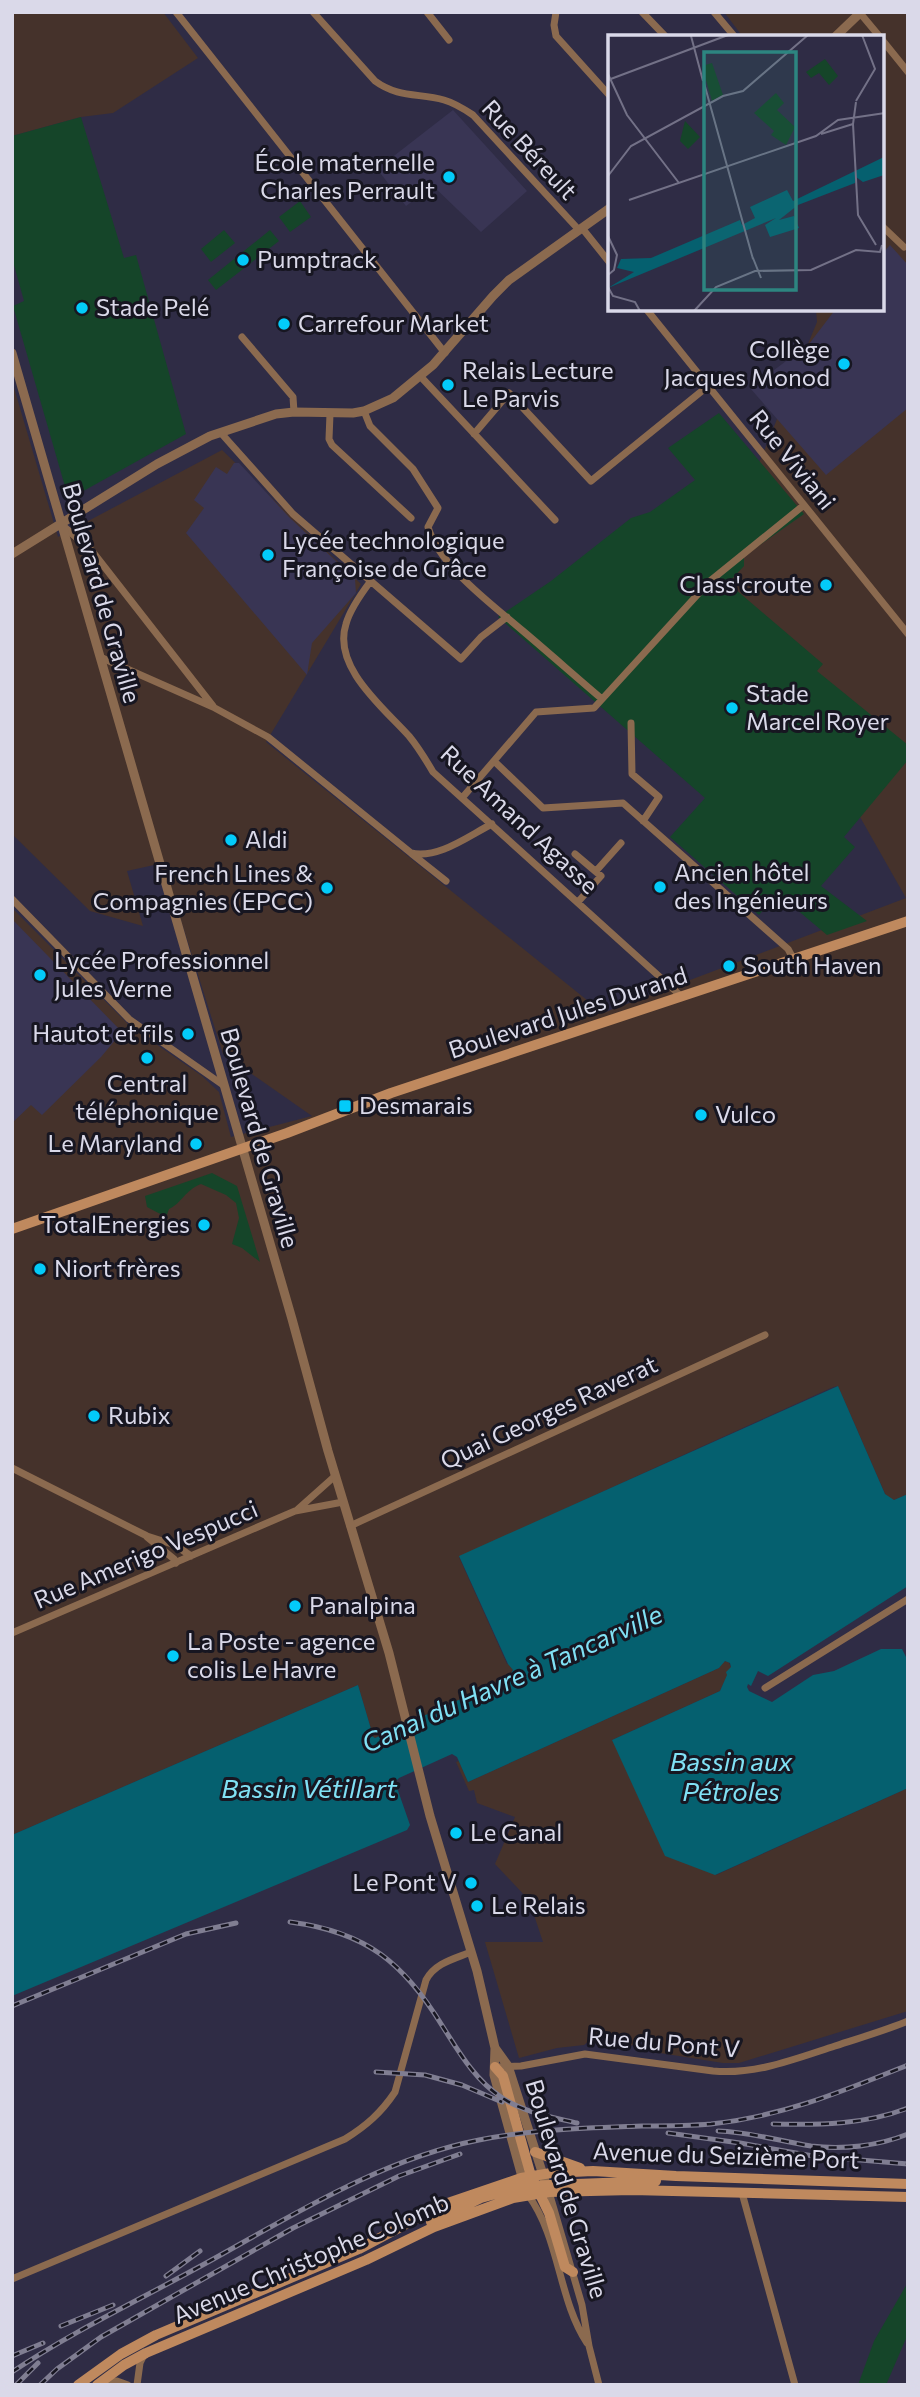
<svg xmlns="http://www.w3.org/2000/svg" width="920" height="2397" viewBox="0 0 920 2397" font-family="Commissioner,sans-serif">
<style>
.industrial{fill:#45322b}
.built{fill:#393554}
.green{fill:#154529}
.water{fill:#05606f}
.lines{fill:none;stroke-linecap:round;stroke-linejoin:round}
.minor{stroke:#8b6a4f;stroke-width:7}
.tertiary{stroke:#8b6a4f;stroke-width:9}
.secondary{stroke:#bf895e;stroke-width:10}
.rail-casing{stroke:#807e92;stroke-width:5}
.rail{stroke:#171621;stroke-width:2.5;stroke-dasharray:8;stroke-linecap:butt}
.poi-dot{fill:#03cbf9;stroke:#171621;stroke-width:2.5}
.labels{text-anchor:middle;stroke-width:6;stroke-linejoin:round;paint-order:stroke}
.street-label{font-size:24px;fill:#dad9e9;stroke:#171621}
.poi-label{font-size:24px;fill:#dad9e9;stroke:#171621;text-anchor:start}
.water-label{font-size:26px;font-style:italic;fill:#80e1f5;stroke:#171621}
.inset-road{fill:none;stroke:#737187;stroke-width:2}
.view{fill:#2d8580;fill-opacity:0.15;stroke:#2d8580;stroke-width:3.5}
.inset-edge{fill:none;stroke:#dad9e9;stroke-width:3.5}
</style>
<rect width="100%" height="100%" fill="#2f2c45"/>
<path class="industrial" d="M12,12H163L198,58L113,113L81,117L12,136Z
M724,12H908V1494L894,1500L886,1496L838,1386L833,1387L459,1557L507,1664H511L513,1670L510,1677L375,1738L370,1735L371,1729L358,1685L12,1835V908L130,1026L202,1076L219,1092L231,1137L312,1116L223,1054L163,863L127,871L143,926L90,911L12,834V381L58,537L222,450L361,584L266,742L603,1013L906,898L717,565L817,322L816,310H883V37H743Z
M728,1661L731,1667L720,1691L612,1740L716,1875L908,1788V2011L739,2063H723L660,2053L652,2048L653,2041L641,2034L633,2045L628,2047H619L612,2040V2036L596,2035L584,2045L557,2048L519,2058L485,1942H543L529,1900L495,1864L515,1817L477,1803L474,1790L469,1791L456,1762L459,1761L468,1782L719,1668L723,1662Z"/>
<path class="built" d="M453,110L527,191L481,232L433,186L406,206L377,169Z
M890,245L908,265V408L826,475L750,388L809,344L835,310H883V253Z
M234,463H239L289,517L355,579L356,593L312,643L307,675L186,533L204,508L194,500L216,467L227,474Z
M12,919L122,1032L101,1057L42,1115L31,1105L12,1123Z"/>
<path class="green" d="M81,117L124,258L136,255L186,434L78,494L66,490L13,306L24,301L12,258V136Z
M300,201L311,217L290,232L279,217Z
M224,230L235,243L211,262L201,249Z
M270,230L279,241L216,290L208,280Z
M719,413L804,514L744,556V566L728,583L823,664L817,671L908,745V760L844,837L855,847L821,886L867,921L827,935L777,893L759,915L670,837L705,798L498,617L551,581L631,518L650,512L695,480L668,448Z
M212,1173L237,1186L260,1262L242,1248L232,1244L239,1218L236,1203L226,1195L201,1184C184,1191 183,1202 169,1209L166,1217L147,1207L145,1196Z
M908,2282V2334L886,2385H858L874,2341Z"/>
<path class="water" d="M838,1386L885,1494L894,1500L908,1494V1586L768,1676L758,1671L751,1686L748,1684L747,1687L749,1691L772,1702L813,1675L834,1671L881,1649H902L908,1661V1788L715,1875L665,1856L612,1740L720,1691L727,1675L726,1672L731,1667L730,1663L725,1661L719,1668L468,1782L457,1757L452,1754L399,1778L395,1782L410,1825L407,1830L12,1996V1835L358,1685L371,1729L370,1735L375,1738L509,1677L513,1670L508,1664L459,1556Z"/>
<g class="lines">
<path class="minor" d="M176,12L445,353
M313,12L375,81C398,98 419,93 444,100C455,103 464,109 473,115L579,230
M427,12L449,40
M556,12L554,25L556,36L610,96
M642,12L666,37
M714,12L735,37
M860,13L880,37
M883,41L908,72
M883,227L904,247
M582,228L610,263
M647,310L908,634
M242,337L293,397L294,412
M421,377L555,520
M364,411L370,426L413,469L438,508L428,527C439,566 493,605 523,631C549,653 575,676 602,699
M330,414L329,439L332,445L411,518
M221,433L293,514L461,659L481,637L507,617
M474,434L509,393L591,481L708,386
M62,525L92,551L213,706
M370,582C361,594 350,609 346,624C332,667 384,708 409,736C418,747 426,760 433,772L682,997
M100,657L213,707L268,737L411,853C439,859 468,836 492,824
M631,723L632,774L659,797L643,821
M494,761L543,808L623,803L788,949L794,960
M462,798L536,712L594,708L710,581L804,505
M412,854L446,881
M575,854L601,876L578,902
M596,871L621,843
M12,899L129,1019L223,1085
M12,1468L147,1536L175,1545L191,1556
M298,1509L335,1476
M350,1526L765,1335
M147,1537L174,1559L176,1563
M12,1633L295,1511L343,1502
M765,1688L908,1599
M495,2067L521,2066L585,2054L713,2071C755,2075 795,2059 835,2046C859,2038 884,2031 908,2021
M549,2192L582,2305L589,2346L599,2385
M742,2193L795,2385
M528,2195C560,2238 558,2299 587,2343
M12,2279L345,2139C366,2126 381,2113 395,2092L426,1980C435,1963 454,1959 471,1952
M101,2382L117,2381L128,2385
M137,2385L140,2363L144,2355"/>
<path class="tertiary" d="M835,37L861,12
M12,353L292,1319L328,1451L389,1653L430,1816L477,1971L495,2048L494,2075L524,2184
M12,554L157,464L210,436L276,414L294,412L353,413L364,411L393,398L433,365L493,296L509,280L610,208
M495,2048L508,2066L545,2181"/>
<path class="secondary" d="M12,1229L287,1133L391,1093L908,921
M495,2067L503,2076L531,2176L549,2213L565,2267L573,2272
M535,2152L580,2168
M431,2222L481,2198L524,2186L656,2181
M78,2385L121,2354L156,2335L359,2249L442,2205L521,2178L551,2173L593,2171L676,2176L908,2184
M97,2385L124,2365L146,2353L366,2260L434,2227L513,2198L549,2192L632,2190L908,2197"/>
<defs>
<path id="rail" d="M290,1922C367,1932 404,1963 443,2027C459,2052 475,2080 501,2097C522,2112 552,2117 577,2123
M12,2006L186,1934L236,1923
M376,2072L425,2075L462,2085L502,2102
M773,2124C819,2125 864,2125 908,2108
M718,2131C750,2132 779,2141 811,2146C843,2150 878,2146 908,2134
M668,2133L740,2143L813,2156L908,2164
M166,2276L200,2251
M61,2326L113,2305
M12,2356L43,2343
M12,2372C70,2333 135,2302 197,2268C287,2219 377,2160 479,2140C533,2129 588,2128 642,2126C665,2126 688,2126 711,2124C784,2116 841,2092 908,2065
M16,2385L38,2363
M40,2385L57,2369L101,2337L293,2228L399,2176L460,2154"/>
</defs>
<use href="#rail" class="rail-casing"/>
<use href="#rail" class="rail"/>
</g>
<g class="poi-dot">
<circle cx="449" cy="177" r="7"/>
<circle cx="243" cy="260" r="7"/>
<circle cx="82" cy="308" r="7"/>
<circle cx="284" cy="324" r="7"/>
<circle cx="844" cy="364" r="7"/>
<circle cx="448" cy="385" r="7"/>
<circle cx="268" cy="555" r="7"/>
<circle cx="826" cy="585" r="7"/>
<circle cx="732" cy="708" r="7"/>
<circle cx="231" cy="840" r="7"/>
<circle cx="660" cy="887" r="7"/>
<circle cx="327" cy="888" r="7"/>
<circle cx="729" cy="966" r="7"/>
<circle cx="40" cy="975" r="7"/>
<circle cx="188" cy="1034" r="7"/>
<circle cx="147" cy="1058" r="7"/>
<rect x="338" y="1099" width="14" height="14" rx="3.5"/>
<circle cx="701" cy="1115" r="7"/>
<circle cx="196" cy="1144" r="7"/>
<circle cx="204" cy="1225" r="7"/>
<circle cx="40" cy="1269" r="7"/>
<circle cx="94" cy="1416" r="7"/>
<circle cx="295" cy="1606" r="7"/>
<circle cx="173" cy="1656" r="7"/>
<circle cx="456" cy="1833" r="7"/>
<circle cx="471" cy="1883" r="7"/>
<circle cx="477" cy="1906" r="7"/>
</g>
<g class="labels">
<g class="street-label">
<text transform="translate(529 150) rotate(47)" y="8">Rue Béreult</text>
<text transform="translate(792 460) rotate(51)" y="8">Rue Viviani</text>
<text transform="translate(101 593) rotate(74)" y="8">Boulevard de Graville</text>
<text transform="translate(519 820) rotate(43)" y="8">Rue Amand Agasse</text>
<text transform="translate(568 1013) rotate(-18)" y="8">Boulevard Jules Durand</text>
<text transform="translate(259 1138) rotate(74)" y="8">Boulevard de Graville</text>
<text transform="translate(549 1413) rotate(-25)" y="8">Quai Georges Raverat</text>
<text transform="translate(146 1555) rotate(-23)" y="8">Rue Amerigo Vespucci</text>
<text transform="translate(664 2043) rotate(5)" y="8">Rue du Pont V</text>
<text transform="translate(726 2156) rotate(2)" y="8">Avenue du Seizième Port</text>
<text transform="translate(566 2189) rotate(73)" y="8">Boulevard de Graville</text>
<text transform="translate(311 2259) rotate(-23)" y="8">Avenue Christophe Colomb</text>
</g>
<g class="poi-label">
<text x="435" y="171" text-anchor="end">École maternelle<tspan x="435" dy="28">Charles Perrault</tspan></text>
<text x="257" y="268">Pumptrack</text>
<text x="96" y="316">Stade Pelé</text>
<text x="298" y="332">Carrefour Market</text>
<text x="830" y="358" text-anchor="end">Collège<tspan x="830" dy="28">Jacques Monod</tspan></text>
<text x="462" y="379">Relais Lecture<tspan x="462" dy="28">Le Parvis</tspan></text>
<text x="282" y="549">Lycée technologique<tspan x="282" dy="28">Françoise de Grâce</tspan></text>
<text x="812" y="593" text-anchor="end">Class'croute</text>
<text x="746" y="702">Stade<tspan x="746" dy="28">Marcel Royer</tspan></text>
<text x="245" y="848">Aldi</text>
<text x="674" y="881">Ancien hôtel<tspan x="674" dy="28">des Ingénieurs</tspan></text>
<text x="313" y="882" text-anchor="end">French Lines &amp;<tspan x="313" dy="28">Compagnies (EPCC)</tspan></text>
<text x="54" y="969">Lycée Professionnel<tspan x="54" dy="28">Jules Verne</tspan></text>
<text x="743" y="974">South Haven</text>
<text x="174" y="1042" text-anchor="end">Hautot et fils</text>
<text x="147" y="1092" text-anchor="middle">Central<tspan x="147" dy="28">téléphonique</tspan></text>
<text x="359" y="1114">Desmarais</text>
<text x="715" y="1123">Vulco</text>
<text x="182" y="1152" text-anchor="end">Le Maryland</text>
<text x="190" y="1233" text-anchor="end">TotalEnergies</text>
<text x="54" y="1277">Niort frères</text>
<text x="108" y="1424">Rubix</text>
<text x="309" y="1614">Panalpina</text>
<text x="187" y="1650">La Poste - agence<tspan x="187" dy="28">colis Le Havre</tspan></text>
<text x="470" y="1841">Le Canal</text>
<text x="457" y="1891" text-anchor="end">Le Pont V</text>
<text x="491" y="1914">Le Relais</text>
</g>
<g class="water-label">
<text transform="translate(512 1679) rotate(-24)" y="9">Canal du Havre à Tancarville</text>
<text x="731" y="1771">Bassin aux<tspan x="731" dy="30">Pétroles</tspan></text>
<text x="309" y="1798">Bassin Vétillart</text>
</g>
</g>
<g transform="translate(608 35)">
<rect width="276" height="276" fill="#2f2c45"/>
<path d="M217,24L230,41L221,50L211,38L203,43L198,37ZM104,28L115,60L104,66L94,31ZM168,58L176,68L169,75L187,92L178,110L163,100L166,96L146,78ZM77,86L92,102L80,114L72,106Z" fill="#154529"/>
<path d="M276,122V140L255,147L248,142L247,148L190,170L171,185L186,181L191,193L162,202L157,190L168,183L0,253L26,237L9,233L13,224L43,223L132,185L134,190L147,183L142,172L179,155L185,166Z" fill="#05606f"/>
<path class="inset-road" d="M83,1L95,46M0,39L19,80L71,148M0,45L120,0M96,48L145,224M248,66L267,34L254,0M248,67L245,89L250,180L268,210M213,99L245,89M0,141L23,111L115,61L135,56L200,0M21,165L208,101L230,85L277,78M0,201L9,220L6,235L0,240M145,223L153,243M0,252L5,261L27,267L32,276M86,276L108,252L147,236L203,235L248,215L272,217L274,210"/>
<path class="view" d="M96,17H188V255H96Z"/>
<rect width="276" height="276" class="inset-edge"/>
</g>
<rect width="920" height="2397" fill="none" stroke="#dad9e9" stroke-width="28"/>
</svg>
